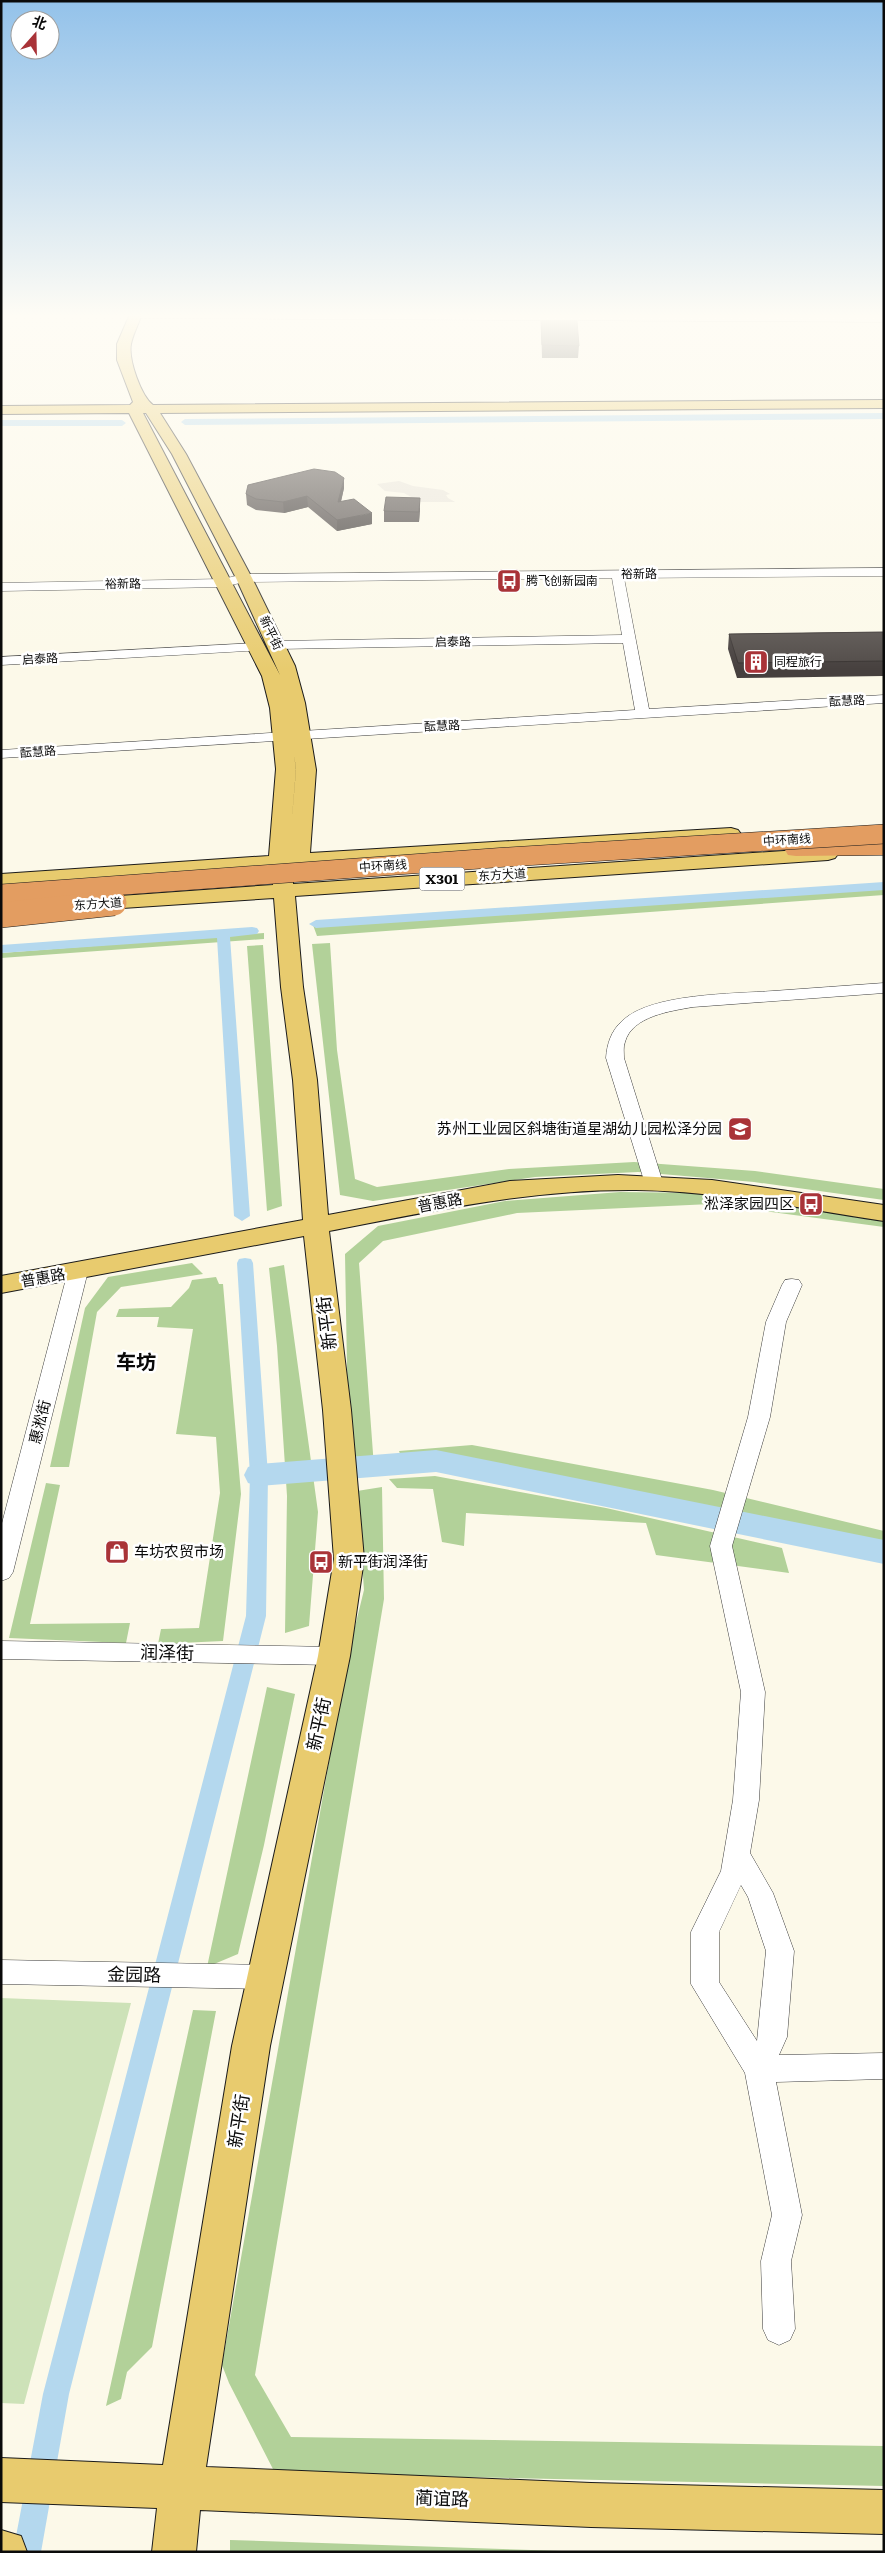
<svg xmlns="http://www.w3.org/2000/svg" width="885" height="2553" viewBox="0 0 885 2553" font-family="Literata,'Noto Sans SC',serif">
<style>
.green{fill:#cde2b8}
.forest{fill:#b2d199}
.plaza{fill:#eae6db}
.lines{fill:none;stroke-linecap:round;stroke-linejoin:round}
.canal{fill:#b4d8ee;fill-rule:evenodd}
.river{fill:#b4d8ee;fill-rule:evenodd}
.minor-casing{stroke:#3d3d3d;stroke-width:1}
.major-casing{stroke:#1b1b1b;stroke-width:2}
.highway-casing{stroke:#1b1b1b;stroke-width:1}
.minor{fill:#fff;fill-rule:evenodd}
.major{fill:#e8cb6e;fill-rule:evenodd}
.highway{fill:#e39d61;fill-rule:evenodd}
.highway-bridge-far1-casing{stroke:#1b1b1b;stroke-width:20;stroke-linecap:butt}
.highway-bridge-casing{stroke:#1b1b1b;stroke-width:26;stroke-linecap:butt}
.highway-bridge-far1{stroke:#e39d61;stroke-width:19}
.highway-bridge{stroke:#e39d61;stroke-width:25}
.wall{fill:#46403e}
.shaded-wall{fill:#393432}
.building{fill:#514b48;stroke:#393432}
.labels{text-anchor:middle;stroke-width:5;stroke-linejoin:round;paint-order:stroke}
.far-street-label{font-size:12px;fill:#0a0a0a;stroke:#fff}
.far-poi-label{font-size:12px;fill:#0a0a0a;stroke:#fff;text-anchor:start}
.shield{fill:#fff;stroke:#545454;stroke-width:1}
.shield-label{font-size:14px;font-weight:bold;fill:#0a0a0a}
.poi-label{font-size:15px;fill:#0a0a0a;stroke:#fff;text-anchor:end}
.street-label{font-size:15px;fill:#0a0a0a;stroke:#fff}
.near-street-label{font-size:18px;fill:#0a0a0a;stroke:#fff}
.district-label{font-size:20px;font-weight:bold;fill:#0a0a0a;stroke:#fff}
</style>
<rect width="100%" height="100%" fill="#fcf9e9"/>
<path class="green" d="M334,314H884V317Z
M1,1998L131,2003L24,2404L1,2403Z"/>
<path class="forest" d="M884,883V895L317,936L313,925L371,917Z
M264,933V939L1,958V953Z
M330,943L337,1050L355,1179L377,1187L509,1169L634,1162L755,1171L884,1189V1200L754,1182L638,1172L535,1177L373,1201L340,1195L312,944Z
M263,945L282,1206L267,1211L247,946Z
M620,1192L702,1193L884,1218V1227L711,1204L517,1213L383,1241L359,1263L374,1467L353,1468L348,1423L345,1254L378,1226L505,1201Z
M192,1263L203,1274L121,1287L97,1312L69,1467H50L85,1308L108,1277Z
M284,1265L318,1512L309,1626L285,1633L287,1496L277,1346L269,1268Z
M216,1277L219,1284H223L241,1494L223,1641L158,1644L161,1629L199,1628L220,1493L216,1437L176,1434L193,1329L157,1327L159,1317H116L119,1309L171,1307L189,1288L192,1280Z
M472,1445L713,1490L884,1531V1549L454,1463L404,1465L399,1451Z
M435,1476L606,1508L782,1548L789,1573L656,1555L646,1523L466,1513L464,1546L442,1542L433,1489L397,1488L389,1479Z
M46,1483L60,1485L30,1624L130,1623L126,1643L9,1638Z
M382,1487L384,1599L255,2375L291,2437L884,2446V2486L275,2473L229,2383L222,2365L348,1655L364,1590L357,1491Z
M267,1687L295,1694L264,1845L238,1954L207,1967Z
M193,2010L216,2011L152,2347L127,2372L121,2399L106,2406Z
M230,2540L593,2552H230Z"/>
<path class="plaza" d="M399,481L413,486L443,490L450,494L446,495L448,498L455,502H420L404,493L385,491L377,484Z"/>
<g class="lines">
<path class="canal" d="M884,413V419L185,425L181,422L185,419Z
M1,420H122L126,423L122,426H1Z
M884,882V890L316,928L309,924L316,920Z
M252,927L257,928L259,931L257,934L230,937L250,1216L242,1221L234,1216L217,938L1,953V945Z
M245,1258L251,1259L253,1263L268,1475L266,1616L69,2394L41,2552H13L43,2394L246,1616L250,1475L237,1263L239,1259Z"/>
<path class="river" d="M436,1450L884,1540V1564L436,1472L259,1486L248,1483L244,1475L248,1467L259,1464Z"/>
<defs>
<path id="minor" d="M132,314L884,316V322L136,318Z
M884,568V576L624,578L649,709L884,695V703L1,758V750L635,710L623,643L277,649L270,645L277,641L622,635L612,578L244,582L223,587L1,591V583L223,579L244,574Z
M258,643L265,647L263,650L1,665V657Z
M884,983V993L693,1007C671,1011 632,1016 625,1042C623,1047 624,1053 624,1058L663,1183L660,1187H646L606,1058C607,1044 611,1031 622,1021C651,993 734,994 773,991C810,988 847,986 884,983Z
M78,1265L85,1266L88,1271L13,1572L9,1578L1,1581V1527L68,1271L71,1266Z
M792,1279L799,1280L802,1285L786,1322L770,1417L732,1546L765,1692L759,1800L750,1853L773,1893L794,1951L787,2037L779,2055L884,2053V2079L776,2082L802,2215L791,2261L795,2329L790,2340L779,2345L768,2340L763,2329L761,2261L772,2215L745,2073L691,1984V1932L721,1871L733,1800L741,1692L710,1546L748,1417L766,1322L782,1285L785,1280ZM741,1885L748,1897L766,1951L757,2041L719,1982V1932Z
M1,1641L334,1647L343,1649L346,1656L343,1663L334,1665L1,1659Z
M1,1960L266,1965L276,1968L280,1977L276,1986L266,1989L1,1984Z"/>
<path id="major" d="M130,314H142C139,323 133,334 131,344C128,359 141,396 153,405L884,400V408L160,413L186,454L252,578L295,666L305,703L316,770L310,853L731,828L738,830L741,834L738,838L731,840L306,866L299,877L293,879V884L828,848L835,850L838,854L835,858L828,860L295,896L303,987L317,1080L328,1215L510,1181L618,1175L712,1180L884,1205V1221C802,1209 719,1191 636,1190C530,1189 433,1211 329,1231L351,1410L364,1559L350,1656L270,2046L206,2467L591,2483L884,2490V2534L591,2527L200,2510L196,2552H152L157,2508L1,2502V2458L163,2465L232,2046L318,1656L334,1559L323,1410L304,1236L1,1293V1276L303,1220L293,1080L281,987L274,898L92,910L85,908L81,904L85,900L92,898L273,885L270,868L1,886V874L269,856L276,769L270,708L262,676L129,413L1,414V406L130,405L133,402L117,360V344ZM143,413H146L172,454L236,578L280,675ZM294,754L296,770L291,829L296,769Z
M1,2530L21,2536L27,2552H1Z"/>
<path id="highway" d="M884,843V855L796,856L788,855L785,850L788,845L796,844Z"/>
</defs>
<use href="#minor" class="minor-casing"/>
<use href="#major" class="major-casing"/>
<use href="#highway" class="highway-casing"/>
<use href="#minor" class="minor"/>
<use href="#major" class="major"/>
<use href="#highway" class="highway"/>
<defs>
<path id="highway-bridge-far1" d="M1,894L507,857L884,834"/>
<path id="highway-bridge" d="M1,915L114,903"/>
</defs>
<use href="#highway-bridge-far1" class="highway-bridge-far1-casing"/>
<use href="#highway-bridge" class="highway-bridge-casing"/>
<use href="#highway-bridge-far1" class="highway-bridge-far1"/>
<use href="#highway-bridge" class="highway-bridge"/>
</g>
<path class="wall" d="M541,321L579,346L578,358H542Z
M344,488L341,502L372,524L337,531L308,507L284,513L256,510L247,505L246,494Z
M420,508L419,522H384V511Z
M884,632V676L737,678L728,649L729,634Z"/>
<path class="shaded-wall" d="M344,478V488L338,513V502Z
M307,496L308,507L284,513L283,502Z
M420,498V508L419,522V512Z
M372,513V524L337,531V520Z"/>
<path class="building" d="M541,321H577L579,346L542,345Z
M314,469L335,472L344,478L338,502L354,499L372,513L337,520L307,496L283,502L256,499L246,494L248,485Z
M386,497L420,498L419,512L384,511Z
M884,632V661L738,663L729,634Z"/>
<linearGradient id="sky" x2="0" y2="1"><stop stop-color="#93c2ea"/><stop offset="0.47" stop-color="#fefcf5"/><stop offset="1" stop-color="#fefcf5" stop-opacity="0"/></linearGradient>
<rect width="885" height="671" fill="url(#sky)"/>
<defs>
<symbol id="bus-square" viewBox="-11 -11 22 22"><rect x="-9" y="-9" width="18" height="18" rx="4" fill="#a93338" stroke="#fff"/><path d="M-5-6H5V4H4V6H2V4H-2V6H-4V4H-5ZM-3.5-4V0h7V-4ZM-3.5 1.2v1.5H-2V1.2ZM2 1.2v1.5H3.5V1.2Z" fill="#fff"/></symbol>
<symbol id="building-square" viewBox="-11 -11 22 22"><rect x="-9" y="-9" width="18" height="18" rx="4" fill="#a93338" stroke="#fff"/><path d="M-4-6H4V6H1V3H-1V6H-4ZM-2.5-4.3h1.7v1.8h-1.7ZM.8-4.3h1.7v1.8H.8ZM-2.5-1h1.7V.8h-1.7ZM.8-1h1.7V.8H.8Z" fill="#fff"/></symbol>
<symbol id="school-square" viewBox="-11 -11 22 22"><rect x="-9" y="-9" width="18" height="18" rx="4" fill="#a93338" stroke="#fff"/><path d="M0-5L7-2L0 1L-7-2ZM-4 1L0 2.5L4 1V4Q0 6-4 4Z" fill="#fff"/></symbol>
<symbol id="shop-square" viewBox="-11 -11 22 22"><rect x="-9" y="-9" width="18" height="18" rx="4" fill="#a93338" stroke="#fff"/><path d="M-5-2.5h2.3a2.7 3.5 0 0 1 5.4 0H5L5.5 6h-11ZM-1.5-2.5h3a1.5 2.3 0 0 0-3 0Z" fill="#fff"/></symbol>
</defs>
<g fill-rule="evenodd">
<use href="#bus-square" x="495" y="567" width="28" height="28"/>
<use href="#building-square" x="742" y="648" width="28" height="28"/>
<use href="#school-square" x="726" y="1115" width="28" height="28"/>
<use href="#bus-square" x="797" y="1190" width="28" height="28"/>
<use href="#shop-square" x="103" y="1538" width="28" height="28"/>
<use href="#bus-square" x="307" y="1548" width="28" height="28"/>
</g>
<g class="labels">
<g class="far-street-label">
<text x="639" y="578">裕新路</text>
<text transform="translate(123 584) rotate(-1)" y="4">裕新路</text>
<text transform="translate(271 633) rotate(64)" y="4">新平街</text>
<text transform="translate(453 642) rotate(-1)" y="4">启泰路</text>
<text transform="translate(40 659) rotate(-3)" y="4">启泰路</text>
<text transform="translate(847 701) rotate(-3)" y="4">酝慧路</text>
<text transform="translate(442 726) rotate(-3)" y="4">酝慧路</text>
<text transform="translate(38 752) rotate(-4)" y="4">酝慧路</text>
<text transform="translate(787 840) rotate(-4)" y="4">中环南线</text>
<text transform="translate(383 866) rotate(-4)" y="4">中环南线</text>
<text transform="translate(502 875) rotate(-4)" y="4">东方大道</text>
<text transform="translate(98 904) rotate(-4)" y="4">东方大道</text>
</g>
<g class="far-poi-label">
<text x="526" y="585">腾飞创新园南</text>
<text x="774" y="666">同程旅行</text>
</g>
<rect class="shield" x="419.5" y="867.5" width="45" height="23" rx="4"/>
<g class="shield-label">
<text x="442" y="884">X301</text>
</g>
<g class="poi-label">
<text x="722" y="1134">苏州工业园区斜塘街道星湖幼儿园松泽分园</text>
<text x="794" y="1209">淞泽家园四区</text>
<text x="134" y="1557" text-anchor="start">车坊农贸市场</text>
<text x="338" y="1567" text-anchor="start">新平街润泽街</text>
</g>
<g class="street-label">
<text transform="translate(440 1203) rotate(-11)" y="5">普惠路</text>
<text transform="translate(43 1278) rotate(-10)" y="5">普惠路</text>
<text transform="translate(40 1422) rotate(-76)" y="5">惠淞街</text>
</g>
<g class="near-street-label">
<text transform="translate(327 1323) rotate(-97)" y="6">新平街</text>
<text transform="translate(167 1653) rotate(1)" y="6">润泽街</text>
<text transform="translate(319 1724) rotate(-78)" y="6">新平街</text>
<text transform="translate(134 1975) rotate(1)" y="6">金园路</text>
<text transform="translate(239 2121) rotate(-81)" y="6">新平街</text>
<text transform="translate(442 2499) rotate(2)" y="6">蔺谊路</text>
</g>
<g class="district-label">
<text x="136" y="1369">车坊</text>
</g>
</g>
<rect width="885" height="2553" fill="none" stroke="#0a0a0a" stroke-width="5"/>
<g transform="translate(35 35) rotate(20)"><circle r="24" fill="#ffffff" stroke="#9d9d9d"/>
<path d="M0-4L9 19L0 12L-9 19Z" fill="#a93338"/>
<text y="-8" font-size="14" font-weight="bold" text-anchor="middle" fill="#0a0a0a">北</text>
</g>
</svg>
